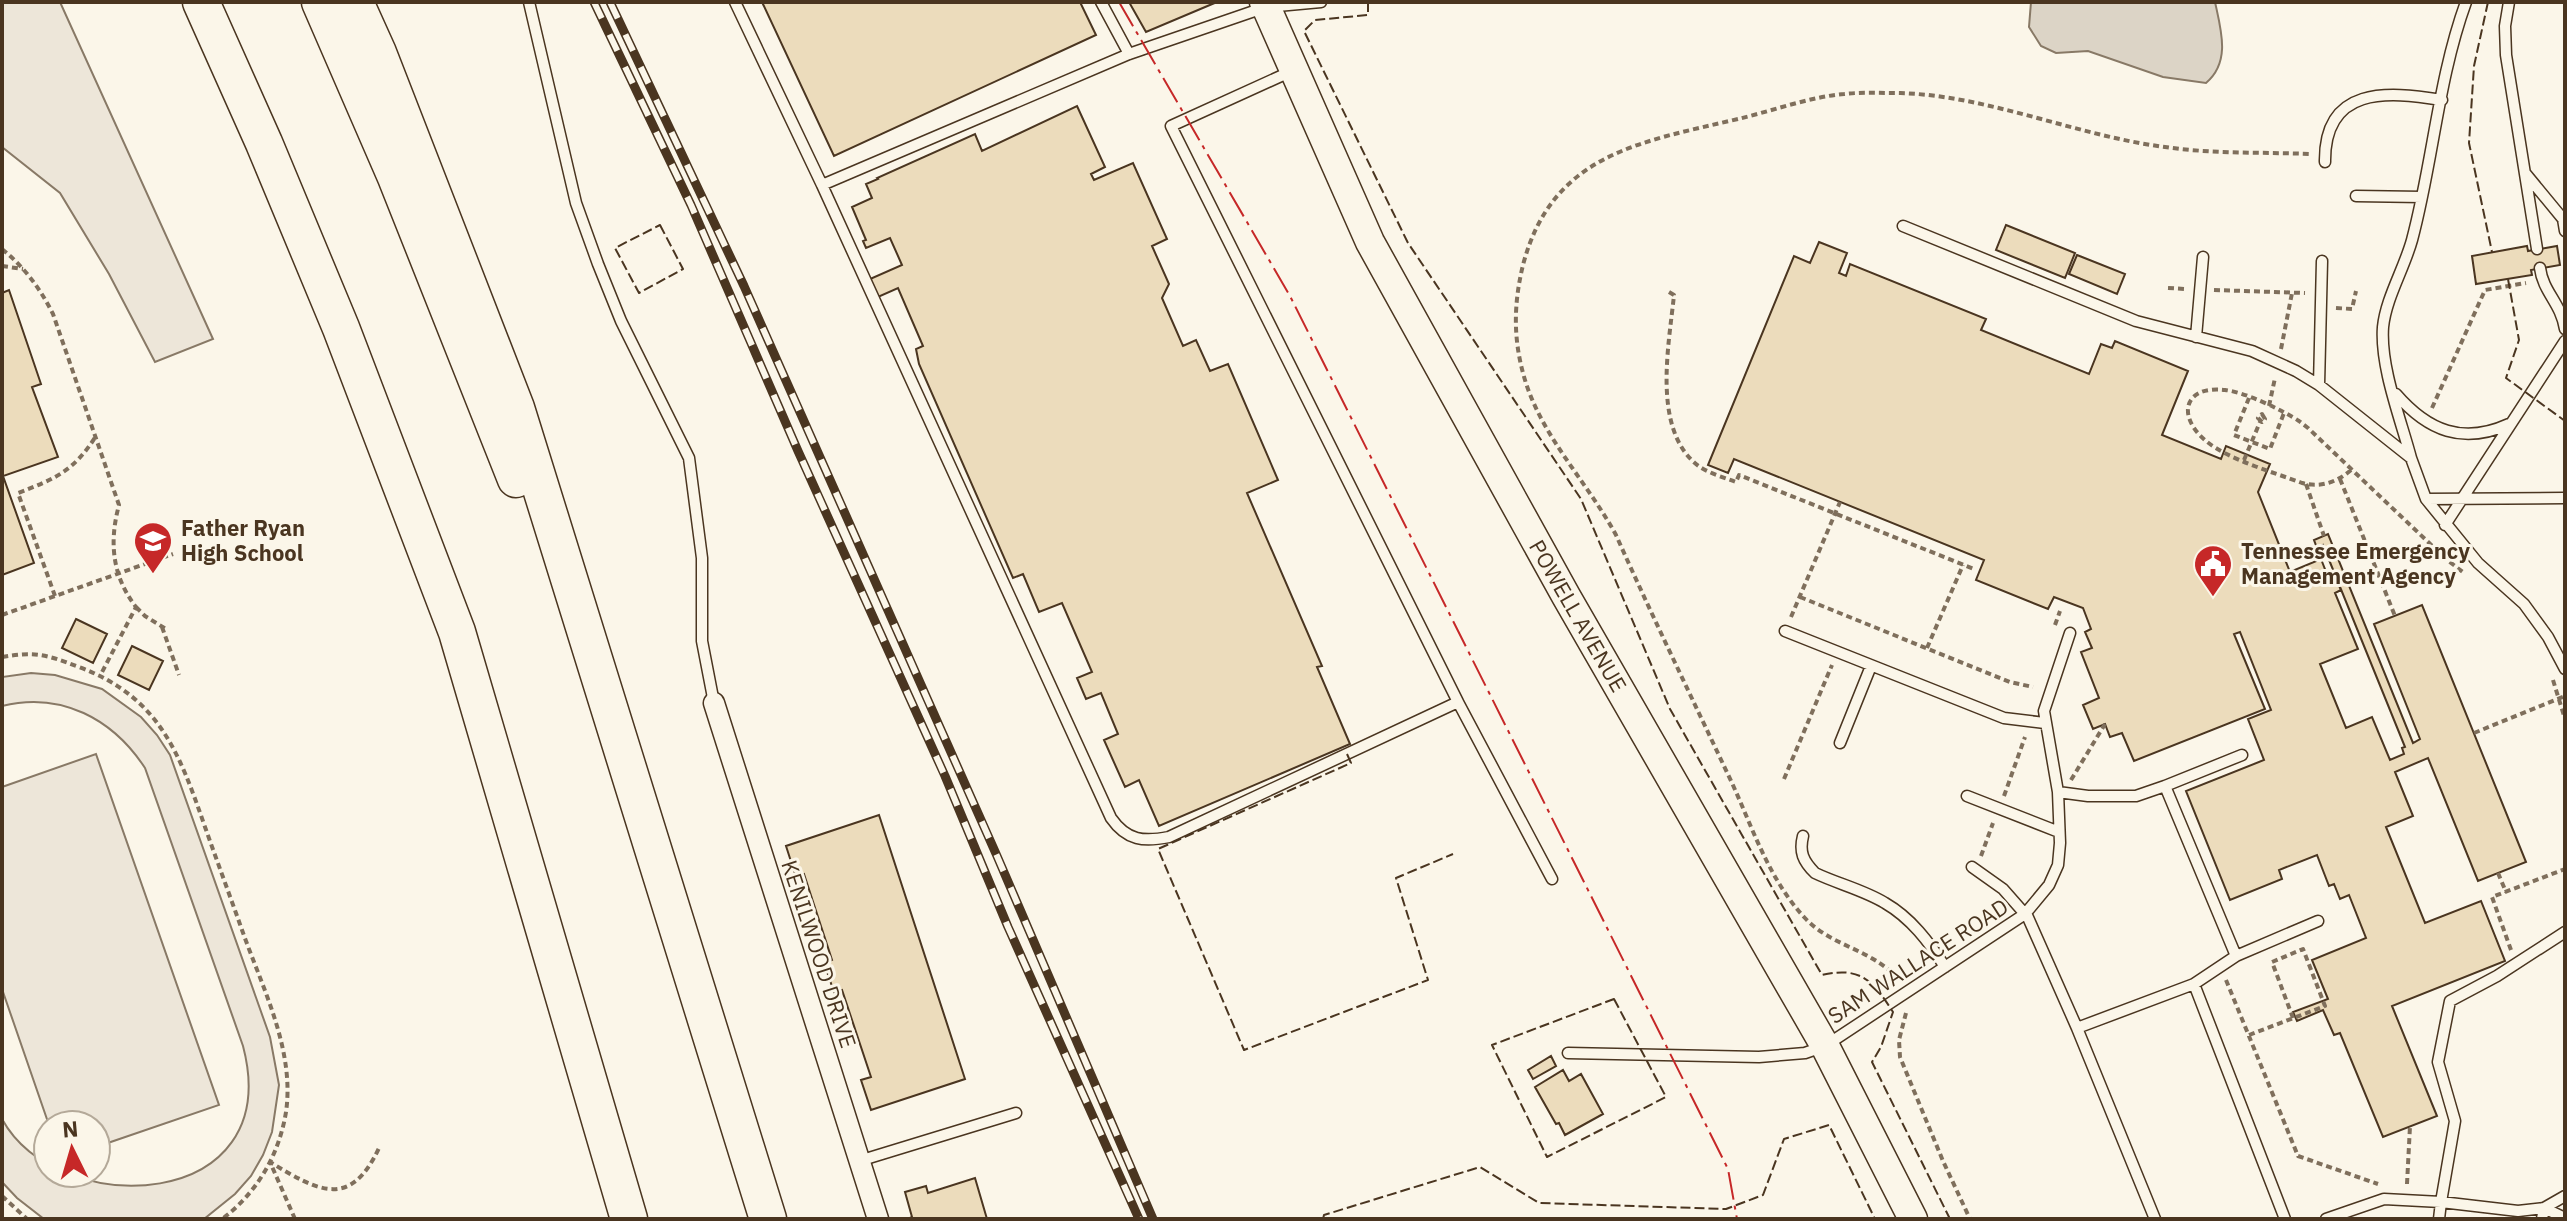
<svg xmlns="http://www.w3.org/2000/svg" width="2567" height="1221" viewBox="0 0 2567 1221" font-family="'IBM Plex Sans',sans-serif">
<style>
.green{fill:#ede6d9;stroke:#887966;stroke-width:2}
.water{fill:#dcd4c6;stroke:#887966;stroke-width:2}
.building{fill:#ecdcbc;stroke:#4a3520;stroke-width:2}
.lines{fill:none;stroke-linecap:round;stroke-linejoin:round}
.service-casing{stroke:#4a3520;stroke-width:13}
.minor-casing{stroke:#4a3520;stroke-width:23}
.secondary-casing{stroke:#4a3520;stroke-width:31}
.motorway-casing{stroke:#4a3520;stroke-width:39}
.path{stroke:#7f6f5c;stroke-width:4;stroke-dasharray:6 4;stroke-linecap:butt}
.service{stroke:#fbf6e9;stroke-width:10}
.minor{stroke:#fbf6e9;stroke-width:20}
.secondary{stroke:#fbf6e9;stroke-width:28}
.motorway{stroke:#fbf6e9;stroke-width:36}
.rail-casing{stroke:#4a3520;stroke-width:9}
.rail{stroke:#fbf6e9;stroke-width:6;stroke-dasharray:18;stroke-linecap:butt}
.fence{stroke:#4a3520;stroke-width:2;stroke-dasharray:10 4;stroke-linecap:butt}
.power{stroke:#c62828;stroke-width:2;stroke-dasharray:28 6 4 6;stroke-linecap:butt}
.labels{text-anchor:middle;stroke-width:6;stroke-linejoin:round;paint-order:stroke}
.poi-label{font-size:22px;font-weight:bold;fill:#4a3520;stroke:#fbf6e9;text-anchor:start}
.street-label{font-size:22px;fill:#4a3520;stroke:#fbf6e9}
</style>
<rect width="100%" height="100%" fill="#fbf6e9"/>
<path class="green" d="M2,2H60L213,339L155,362L109,274L60,193L2,147Z
M31,673L55,675L102,689L141,717L157,735L170,755L270,1037L279,1085L272,1132L263,1155L251,1176L235,1194L204,1219H44L17,1198L2,1182V1119C58,1221 287,1213 243,1046L145,768C113,719 61,691 2,706V677Z
M96,754L219,1105L96,1147V1125H49L2,989V787Z"/>
<path class="water" d="M2031,2H2215C2221,30 2231,62 2206,83L2163,77L2088,51L2056,53L2041,46L2029,27Z"/>
<path class="building" d="M762,2H1080L1096,35L834,156Z
M1129,2H1217L1146,32Z
M1077,106L1105,167L1091,174L1094,180L1133,163L1167,239L1152,246L1169,284L1162,298L1183,346L1196,340L1210,371L1228,364L1278,480L1247,493L1322,666L1317,667L1350,744L1159,826L1139,780L1125,787L1104,740L1118,734L1101,693L1086,699L1077,678L1092,672L1062,603L1039,612L1023,574L1013,578L919,364L916,349L923,346L898,288L878,297L870,279L902,265L890,238L866,248L863,241L866,240L852,207L872,198L866,184L878,179L877,178L975,134L982,151Z
M2006,225L2075,253L2065,278L1996,250Z
M1819,242L1847,253L1839,273L1846,276L1850,264L1986,319L1981,330L2089,374L2101,344L2112,348L2115,341L2188,371L2162,435L2221,459L2226,446L2270,464L2258,492L2290,572L2321,559L2330,582L2336,579L2341,590L2335,593L2358,649L2320,664L2346,728L2372,717L2390,760L2404,754L2402,748L2405,747L2323,545L2317,548L2314,540L2328,534L2413,743L2420,739L2374,624L2422,605L2526,862L2478,881L2428,758L2395,772L2413,816L2386,827L2425,923L2481,901L2505,961L2392,1006L2437,1116L2383,1137L2340,1033L2334,1035L2323,1010L2297,1021L2293,1012L2328,999L2312,960L2366,938L2349,895L2340,899L2334,884L2329,886L2317,855L2279,870L2282,879L2230,900L2186,791L2264,760L2248,719L2271,710L2240,632L2234,634L2265,709L2134,761L2122,733L2110,737L2105,724L2093,729L2083,705L2099,698L2081,652L2092,648L2085,632L2091,629L2083,608L2054,597L2048,609L1976,580L1984,560L1734,459L1728,473L1708,465L1794,256L1810,263Z
M2527,246L2528,251L2557,246L2560,265L2531,270L2532,275L2476,284L2472,256Z
M2077,255L2125,274L2117,294L2069,274Z
M9,290L41,384L32,387L58,457L3,476L34,563L2,575V293Z
M76,619L107,634L93,663L62,648Z
M132,646L163,661L149,690L118,675Z
M879,815L965,1079L871,1110L861,1080L871,1077L842,990L834,992L824,963L832,960L804,874L796,877L786,846Z
M1551,1056L1556,1066L1533,1079L1528,1070Z
M1563,1070L1569,1081L1581,1074L1603,1114L1565,1135L1559,1123L1556,1124L1535,1087Z
M975,1178L987,1219H908L912,1217L905,1192L926,1186L928,1193Z"/>
<g class="lines">
<defs>
<path id="service" d="M529,2L576,203L598,264L621,321L689,458L702,558V641L714,703
M735,2L822,185L1129,54L1266,7L1321,2
M1101,2L1129,54
M2509,2L2505,26L2506,55L2537,249
M2325,162C2324,86 2387,91 2442,100
M2525,173L2563,219L2565,231
M822,185L1111,818C1127,841 1144,842 1169,837L1458,702L1171,126L1292,71
M2356,196L2422,197
M1903,226L2136,321L2252,351L2296,371L2319,385L2411,458L2426,499L2478,563L2524,604L2548,637L2565,669
M2540,268C2543,292 2561,303 2565,329
M2196,337L2203,257
M2319,385L2322,261
M2396,394C2428,431 2463,445 2509,424
M2411,458C2401,420 2380,367 2383,327C2386,298 2404,269 2412,240C2433,162 2438,79 2466,2
M2426,499L2565,498
M2445,525L2565,341
M1785,631L2004,718L2045,723
M1458,702L1552,879
M1840,743L1871,666
M2165,786L2242,755
M2058,792L2088,796H2136L2165,786L2236,956L2194,984L2285,1219
M1967,796L2059,832
M1803,836C1799,852 1803,861 1815,873C1838,884 1864,890 1885,903C1911,918 1929,942 1945,967
M1972,867L2003,889L2025,914
M2026,913L2077,1028L2155,1219
M2565,932L2497,976L2450,1001L2438,1062L2455,1121L2441,1202L2518,1211L2544,1208L2565,1218
M2236,956L2318,921
M2077,1028L2194,984
M1568,1053L1759,1057L1805,1053L1825,1046L2025,914L2049,885L2058,865L2060,843L2058,792L2044,711L2070,633
M859,1161L1016,1113
M2326,1219L2384,1199L2441,1202L2439,1219
M2542,1219L2544,1208L2565,1196"/>
<path id="minor" d="M714,703L878,1219"/>
<path id="secondary" d="M1264,2L1370,242L1566,596L1825,1046L1913,1219"/>
<path id="motorway" d="M201,2L264,143L341,328L457,632L629,1219
M320,2L396,177L516,479
M355,2L378,53L516,408L768,1219"/>
</defs>
<use href="#service" class="service-casing"/>
<use href="#minor" class="minor-casing"/>
<use href="#secondary" class="secondary-casing"/>
<use href="#motorway" class="motorway-casing"/>
<path class="path" d="M2,249C24,267 40,288 53,314L119,505C109,542 112,576 136,607L100,676
M2,266L23,269
M2168,288L2186,289
M2214,290L2305,293
M1669,292L1674,295C1669,345 1652,427 1696,464C1707,473 1723,477 1736,482L1739,475L1974,569
M2336,308L2352,309L2356,291
M2281,349L2292,293
M2249,398L2234,435L2270,449L2284,413
M2269,406L2275,378
M2432,408L2485,290L2526,283
M2262,414L2265,419L2262,422L2258,418Z
M2244,460L2260,422
M2351,470C2337,482 2321,488 2302,483C2273,472 2229,460 2206,441C2176,416 2184,385 2225,390C2245,392 2282,410 2299,421L2308,428L2446,559L2464,573
M2340,479L2395,616
M2306,484L2324,536
M55,596L18,493C55,479 74,471 96,436
M1800,597L2010,682L2033,687
M136,607L145,616L166,629
M2,615L173,554
M1791,617L1840,502
M2055,625L2060,611
M162,627L179,675
M1927,648L1963,565
M2,657C36,651 47,655 79,667C159,697 179,752 205,827C217,861 230,896 242,930C262,987 295,1050 286,1112C279,1155 257,1193 222,1219
M2553,680L2565,719
M2474,733L2565,696
M1784,779L1832,665
M2071,780L2105,724
M2004,796L2025,737
M1981,856L1993,823
M2498,873L2506,892
M2511,950L2492,897L2565,869
M1899,980C1871,948 1831,947 1804,917C1769,879 1753,829 1732,783C1693,700 1653,618 1616,535C1586,480 1539,434 1523,373C1513,336 1514,302 1523,265C1552,154 1640,142 1738,119C1772,111 1809,97 1844,94C1862,92 1880,93 1898,93C1988,95 2077,136 2165,147C2212,154 2262,152 2310,154
M2226,980L2298,1156L2378,1184
M1906,1013L1899,1040L1900,1057L1943,1161L1970,1219
M2249,1035L2325,1006L2303,949L2272,962L2293,1018
M2407,1184L2410,1126
M2,1196L27,1219
M295,1219L270,1162C318,1191 350,1210 379,1148"/>
<use href="#service" class="service"/>
<use href="#minor" class="minor"/>
<use href="#secondary" class="secondary"/>
<use href="#motorway" class="motorway"/>
<defs>
<path id="rail" d="M594,2L691,205L798,451L945,776L1008,927L1139,1219
M610,2L744,286L997,856L1153,1219"/>
</defs>
<use href="#rail" class="rail-casing"/>
<use href="#rail" class="rail"/>
<path class="fence" d="M1368,2V15L1315,20L1304,31L1408,243L1581,499L1670,709L1822,975C1861,966 1873,981 1893,1012L1881,1047L1872,1062L1950,1219
M2488,2L2474,66L2469,143L2492,252
M660,225L683,269L639,293L615,248Z
M2508,279L2519,340L2506,378L2565,421
M1347,754L1351,763L1158,849L1244,1050L1428,980L1396,878L1453,854
M1614,999L1666,1097L1547,1157L1492,1045Z
M1323,1219L1324,1215L1480,1167L1539,1203L1726,1209L1763,1195L1784,1139L1829,1125L1875,1219"/>
<path class="power" d="M1119,2L1290,296L1728,1169L1737,1219"/>
</g>
<defs>
<symbol id="university-pin" viewBox="-11 -11 22 30"><path d="M0 17L-7.5 6A9.5 9.5 0 1 1 7.5 6Z" fill="#c62828" stroke="#fbf6e9"/><path d="M0-5L7-2L0 1L-7-2ZM-4 1L0 2.5L4 1V4Q0 6-4 4Z" fill="#fff"/></symbol>
<symbol id="civic-pin" viewBox="-11 -11 22 30"><path d="M0 17L-7.5 6A9.5 9.5 0 1 1 7.5 6Z" fill="#c62828" stroke="#fbf6e9"/><path d="M-.6-6.5H3V-4.5H.6V-3L4-1V1h2V6H-6V1h2V-1L-.6-3ZM-1.2 2.5V6h2.4V2.5Z" fill="#fff"/></symbol>
</defs>
<g fill-rule="evenodd">
<use href="#university-pin" x="131" y="519" width="44" height="60"/>
<use href="#civic-pin" x="2191" y="542" width="44" height="60"/>
</g>
<g class="labels">
<g class="poi-label">
<text x="181" y="536">Father Ryan<tspan x="181" dy="25">High School</tspan></text>
<text x="2241" y="559">Tennessee Emergency<tspan x="2241" dy="25">Management Agency</tspan></text>
</g>
<g class="street-label">
<text transform="translate(1578 616) rotate(60)" y="8">POWELL AVENUE</text>
<text transform="translate(819 954) rotate(72)" y="8">KENILWOOD DRIVE</text>
<text transform="translate(1918 961) rotate(-33)" y="8">SAM WALLACE ROAD</text>
</g>
</g>
<rect width="2567" height="1221" fill="none" stroke="#4a3520" stroke-width="8"/>
<g transform="translate(72 1149) rotate(355)"><circle r="38" fill="#fbf6e9" stroke="#b4a999" stroke-width="2"/>
<path d="M0-6L14 30L0 20L-14 30Z" fill="#c62828"/>
<text y="-12" font-size="22" font-weight="bold" text-anchor="middle" fill="#4a3520">N</text>
</g>
</svg>
